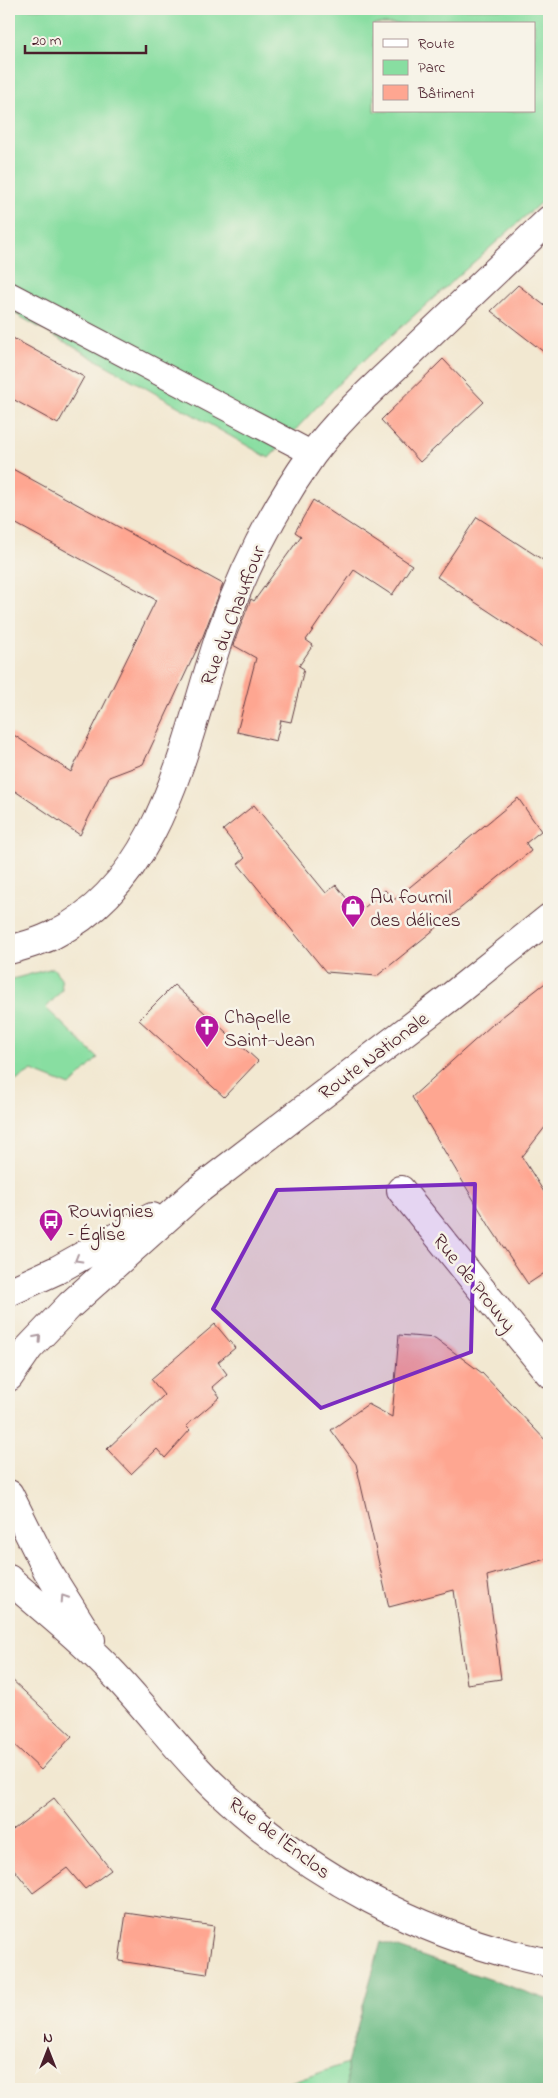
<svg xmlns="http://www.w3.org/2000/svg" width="558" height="2098" viewBox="0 0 558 2098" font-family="'Indie Flower',sans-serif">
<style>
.green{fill:#88dea1;stroke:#697e66;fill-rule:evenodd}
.forest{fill:#6ebd87;stroke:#5c6e59}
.building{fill:#fea691}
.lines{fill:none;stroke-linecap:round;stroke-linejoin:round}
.lane-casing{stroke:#633d44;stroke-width:26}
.street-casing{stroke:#633d44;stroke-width:30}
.secondary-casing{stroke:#633d44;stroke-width:30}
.lane{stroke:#fff;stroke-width:24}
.street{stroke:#fff;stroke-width:28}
.secondary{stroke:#fff;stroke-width:28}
.oneway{stroke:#ae9aa0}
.marked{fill:#7b2cbf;fill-opacity:0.2;stroke:#7b2cbf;stroke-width:4;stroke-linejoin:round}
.labels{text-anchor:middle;stroke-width:5;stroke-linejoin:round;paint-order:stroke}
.street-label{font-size:20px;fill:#4a1f2b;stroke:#f7f3e8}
.poi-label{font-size:20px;fill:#4a1f2b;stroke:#f7f3e8;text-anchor:start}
</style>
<rect width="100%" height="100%" fill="#f7f3e8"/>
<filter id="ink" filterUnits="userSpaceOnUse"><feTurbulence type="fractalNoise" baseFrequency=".02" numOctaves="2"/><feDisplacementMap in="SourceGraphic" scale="10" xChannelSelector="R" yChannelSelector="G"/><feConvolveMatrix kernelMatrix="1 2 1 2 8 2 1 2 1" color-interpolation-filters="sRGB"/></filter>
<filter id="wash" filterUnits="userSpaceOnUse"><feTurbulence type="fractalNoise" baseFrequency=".0096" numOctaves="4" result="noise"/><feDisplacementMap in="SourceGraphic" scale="20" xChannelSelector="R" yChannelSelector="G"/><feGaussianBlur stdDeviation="1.12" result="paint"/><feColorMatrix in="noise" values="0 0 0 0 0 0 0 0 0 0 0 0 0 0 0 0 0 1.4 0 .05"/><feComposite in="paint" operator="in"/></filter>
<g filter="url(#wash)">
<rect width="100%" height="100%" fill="#f2e8d1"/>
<path class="green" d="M9,9H549V195L343,379L269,458L14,313L9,315ZM374,24H534V111H374Z
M53,968L61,978L62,990L46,1008L98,1058L70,1086L32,1071L9,1085V980Z
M347,2063L348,2089H274Z"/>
<path class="forest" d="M381,1942L549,2000V2089H348L347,2063Z"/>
<g id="blocks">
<path class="building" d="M518,285L549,309V356L491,311Z
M9,336L84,377L58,424L9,397Z
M443,359L484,402L420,462L381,420Z
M9,467L223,584L203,636L143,764L109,777L80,835L9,787V732L71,772L156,600L9,520Z
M313,500L412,565L392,595L354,570L306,640L313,645L299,666L304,669L291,722L281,720L276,741L237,732L256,658L233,645L251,599L254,601L301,536L295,532Z
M477,517L549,564V651L437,577Z
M518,798L541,831L526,843L531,851L377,976L326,972L238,864L245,858L223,830L254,805L326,893L336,885L358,913L385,890L394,900Z
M549,980V1122L522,1157L549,1200V1270L528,1284L490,1227L412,1097L493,1024Z
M174,985L258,1061L224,1097L139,1020Z
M215,1324L235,1348L218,1362L227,1374L212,1387L220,1397L186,1426L190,1430L165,1458L157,1449L131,1474L107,1449L164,1395L151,1379Z
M399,1335L435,1338L482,1373L549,1444V1558L487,1576L501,1679L467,1684L454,1590L389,1607L356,1464L331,1430L368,1404L392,1417Z
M9,1677L72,1736L41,1770L9,1740Z
M54,1798L111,1870L85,1889L67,1868L33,1893L9,1863V1833Z
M126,1913L214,1926L207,1974L119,1961Z"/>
</g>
</g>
<g filter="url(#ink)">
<use href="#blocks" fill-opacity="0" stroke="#633d44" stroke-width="1"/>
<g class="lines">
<defs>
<path id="lane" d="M9,294L313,454"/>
<path id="street" d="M9,950C24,946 39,942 53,935C164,880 184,741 220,635C242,572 273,510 312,455C340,417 376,386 410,353C456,309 503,264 549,220
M401,1190L549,1373"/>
<path id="secondary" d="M9,1292L57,1270L152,1217
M9,1377L29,1348L70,1305L197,1191L449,998L549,918
M9,1494L47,1570L91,1640
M9,1579C42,1609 79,1637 110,1670C147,1708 178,1752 216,1788C309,1876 424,1938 549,1963"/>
</defs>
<use href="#lane" class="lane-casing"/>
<use href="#street" class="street-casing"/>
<use href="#secondary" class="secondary-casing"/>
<use href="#lane" class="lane"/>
<use href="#street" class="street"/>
<use href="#secondary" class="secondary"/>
</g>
<defs><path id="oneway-chevron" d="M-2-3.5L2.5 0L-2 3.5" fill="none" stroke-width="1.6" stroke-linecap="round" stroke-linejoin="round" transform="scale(1.25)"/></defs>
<g class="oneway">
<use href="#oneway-chevron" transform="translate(78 1259) rotate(150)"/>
<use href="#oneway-chevron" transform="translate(38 1338) rotate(-48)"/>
<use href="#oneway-chevron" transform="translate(64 1598) rotate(-123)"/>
</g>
</g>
<path class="marked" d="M475,1184L471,1352L321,1408L213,1309L277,1190Z"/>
<defs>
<symbol id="shop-pin" viewBox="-11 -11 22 30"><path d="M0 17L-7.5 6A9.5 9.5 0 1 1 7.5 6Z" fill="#b5179e" stroke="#f7f3e8"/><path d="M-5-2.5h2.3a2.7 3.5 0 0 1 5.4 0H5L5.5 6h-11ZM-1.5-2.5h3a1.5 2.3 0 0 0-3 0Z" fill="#fff"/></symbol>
<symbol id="church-pin" viewBox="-11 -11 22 30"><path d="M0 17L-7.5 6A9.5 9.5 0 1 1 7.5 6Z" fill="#b5179e" stroke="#f7f3e8"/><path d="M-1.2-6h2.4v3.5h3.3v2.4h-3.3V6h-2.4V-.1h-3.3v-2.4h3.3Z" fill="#fff"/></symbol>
<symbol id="bus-pin" viewBox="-11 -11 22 30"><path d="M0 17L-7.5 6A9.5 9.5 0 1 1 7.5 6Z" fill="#b5179e" stroke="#f7f3e8"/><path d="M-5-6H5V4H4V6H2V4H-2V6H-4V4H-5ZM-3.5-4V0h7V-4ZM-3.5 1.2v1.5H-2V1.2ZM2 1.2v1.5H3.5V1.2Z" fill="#fff"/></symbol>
</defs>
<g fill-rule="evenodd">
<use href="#shop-pin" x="339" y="893" width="28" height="38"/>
<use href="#church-pin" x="193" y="1013" width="28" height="38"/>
<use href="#bus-pin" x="37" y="1207" width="28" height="38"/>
</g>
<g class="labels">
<g class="street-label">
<text transform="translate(232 615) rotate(-69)" y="7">Rue du Chauffour</text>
<text transform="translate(373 1055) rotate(-37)" y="7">Route Nationale</text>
<text transform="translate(475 1282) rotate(51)" y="7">Rue de Prouvy</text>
<text transform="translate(280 1837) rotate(37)" y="7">Rue de l'Enclos</text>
</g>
<g class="poi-label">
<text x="370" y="903">Au fournil<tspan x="370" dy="23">des délices</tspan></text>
<text x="224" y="1023">Chapelle<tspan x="224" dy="23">Saint-Jean</tspan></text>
<text x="68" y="1217">Rouvignies<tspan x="68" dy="23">– Église</tspan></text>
</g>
</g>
<rect width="558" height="2098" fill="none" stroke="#f7f3e8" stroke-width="30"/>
<rect x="373" y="22" width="162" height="90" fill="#f7f3e8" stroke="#b29e9c"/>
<rect x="383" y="39" width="25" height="8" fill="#ffffff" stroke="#b29e9c"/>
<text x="418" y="48" font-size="15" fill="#4a1f2b">Route</text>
<rect x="383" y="60" width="25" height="15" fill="#88dea1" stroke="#b29e9c"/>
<text x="418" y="72" font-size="15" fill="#4a1f2b">Parc</text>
<rect x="383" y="85" width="25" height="15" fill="#fea691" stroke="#b29e9c"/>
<text x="418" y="98" font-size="15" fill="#4a1f2b">Bâtiment</text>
<g transform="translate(48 2050)" stroke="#f7f3e8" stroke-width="4" paint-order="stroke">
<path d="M0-4L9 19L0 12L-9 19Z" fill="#4a1f2b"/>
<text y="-8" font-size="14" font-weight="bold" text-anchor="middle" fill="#4a1f2b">N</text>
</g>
<path d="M25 45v8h121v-8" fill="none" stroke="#4a1f2b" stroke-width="2.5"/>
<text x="32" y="45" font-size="15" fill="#4a1f2b" stroke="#f7f3e8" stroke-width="4" paint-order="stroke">20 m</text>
</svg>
